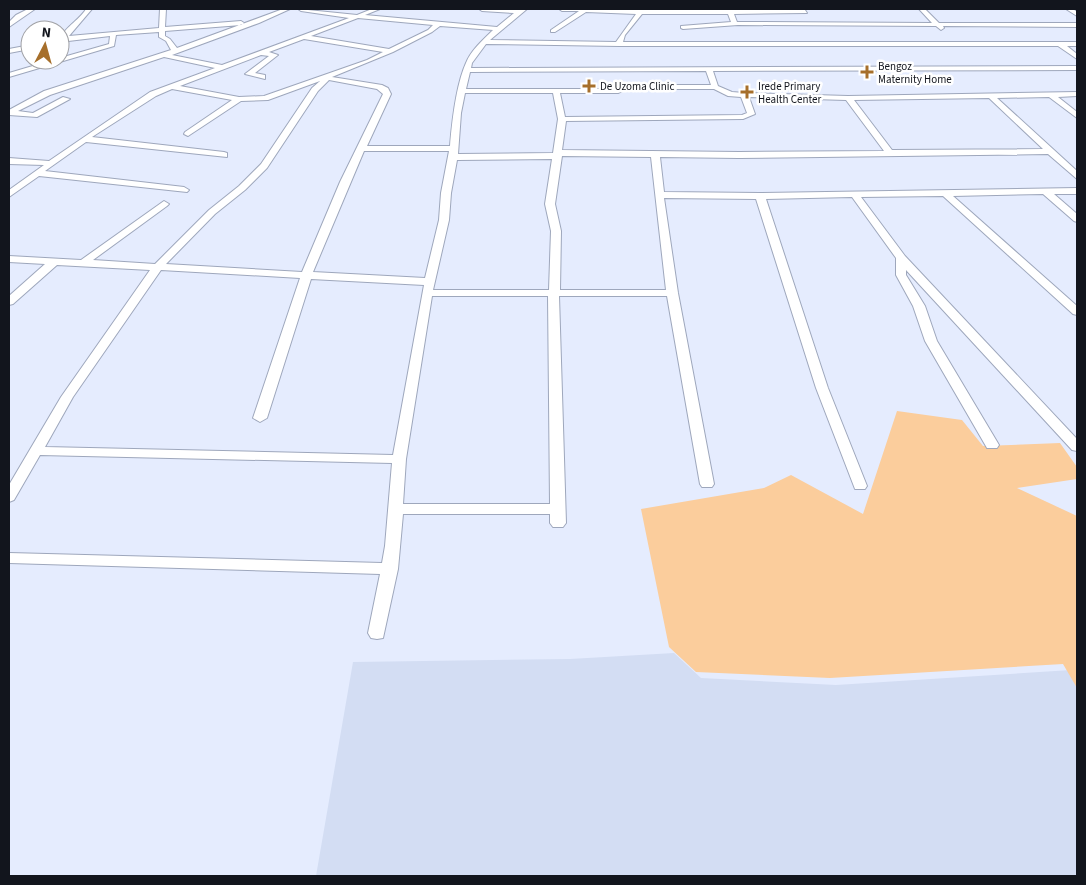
<svg xmlns="http://www.w3.org/2000/svg" width="1086" height="885" viewBox="0 0 1086 885" font-family="'Source Sans 3',sans-serif">
<style>
.built{fill:#d3ddf3}
.green{fill:#fbcd9c}
.lines{fill:none;stroke-linecap:round;stroke-linejoin:round}
.minor-casing{stroke:#9ea7bc;stroke-width:2}
.minor{fill:#fff;fill-rule:evenodd}
.poi-dot{fill:#a66f2b;stroke:#fff;stroke-width:2}
.labels{text-anchor:middle;stroke-width:5;stroke-linejoin:round;paint-order:stroke}
.far-poi-label{font-size:11px;fill:#12151d;stroke:#fff;text-anchor:start}
</style>
<rect width="100%" height="100%" fill="#e5ecfe"/>
<path class="built" d="M674,653L701,678L836,685L1071,670L1077,682V876H316L353,662L570,659Z"/>
<path class="green" d="M897,411L962,420L983,446L1060,443L1077,467V479L1017,488L1077,516V688L1063,664L830,678L696,672L669,647L641,509L764,488L791,475L863,514Z"/>
<g class="lines">
<defs>
<path id="minor" d="M28,9H35L9,27V22L16,15Z
M86,9H92L69,36L159,28L160,9H166L165,27L241,21L244,23L241,25L165,31V36L170,39L177,48L283,9H290L259,23L172,55L222,65L349,18L301,11L298,9L357,15L372,9H380L365,15L497,27L514,13L482,11L479,9H527L490,40L616,42L636,14L586,12L555,32H551V30L579,11H562L559,9L805,10L807,13L734,14L737,22H741L932,23L919,9H925L939,23H1077V27L943,26L944,28L941,30L936,26L738,25L683,29L681,28V26L731,22L728,14H642L625,35L623,42H1077V46H1067L1077,54V59L1058,46H619L486,44L472,63L471,68L1077,66V70L713,71L718,86L732,92L744,93L848,96L1077,92V96L1058,97L1077,112V118L1049,97L997,98L1077,171V179L1048,154L739,158L660,157L664,192L760,193L1077,188V194H1054L1077,214V222L1074,221L1043,194L953,196L1077,306V315L1073,314L943,196L861,197L905,256L1077,439V451L1072,450L906,270V275L925,306L937,341L999,445L997,448H987L925,341L913,306L896,275V258L852,197L766,199L828,388L867,486L865,489H855L816,388L756,199L664,198L678,293L714,484L712,487H702L700,484L667,296H559L566,523L563,527H553L550,523V514H403L398,569L383,638L377,639L371,638L368,633L380,574L9,563V553L382,563L385,546L392,463L40,455L14,500L9,502V485L61,397L150,270L57,265L13,304L9,305V296L45,264L9,262V256L81,260L164,201L169,204L167,206L93,260L155,264L209,210L239,186L261,164L312,88L320,81L268,100L241,101L188,136L184,134L185,132L232,100L172,89L156,96L92,137L224,152L227,153V157L86,142L45,171L184,187L189,190L187,192L39,176L9,197V190L44,165L9,164V158L49,161L150,92L215,68L164,57L50,95L18,111L33,113L63,97L70,99L37,117L9,115V110L44,91L171,50L166,41L159,37V32L116,35L114,46L9,77V73L53,60H60V58L109,44L110,36L60,42C62,28 79,21 86,9ZM358,18L433,25L428,30L389,49L311,36ZM440,26L493,30C483,40 471,50 466,63C456,85 452,122 450,146H367L391,94L388,88L382,85L332,77L393,52L432,32ZM304,39L383,52L367,60L264,96L239,97L180,86L261,55L269,56L245,74L265,79V75L255,73L278,55L269,52ZM706,71L711,85H660L656,87L660,89H714L728,96L741,97L747,113L742,115L565,117L560,93H618L622,91L618,89H466L470,72ZM329,80L377,89L383,94L340,182L302,272L166,264L215,214L245,190L267,168L318,91ZM465,93H553L558,119L553,153L458,154L461,113ZM749,97L846,100L884,151L739,152L562,150L566,121L743,119L755,114ZM989,98L1043,149L892,150L854,100ZM364,151H449L441,193L439,220L425,278L313,272ZM562,156L651,157L666,290H560L561,231L555,204ZM552,159L545,204L551,231L549,290H433L449,220L451,193L457,160ZM161,270L300,278L253,418L260,422L267,418L311,279L424,285L393,455L45,447L73,397ZM432,296H548L550,504H403L406,459Z
M1066,9H1073L1077,12V16Z
M30,45V49L9,53V49Z"/>
</defs>
<use href="#minor" class="minor-casing"/>
<use href="#minor" class="minor"/>
</g>
<g class="poi-dot">
<path d="M864.5 64.5h5v5h5v5h-5v5h-5v-5h-5v-5h5z"/>
<path d="M586.5 78.5h5v5h5v5h-5v5h-5v-5h-5v-5h5z"/>
<path d="M744.5 84.5h5v5h5v5h-5v5h-5v-5h-5v-5h5z"/>
</g>
<g class="labels">
<g class="far-poi-label">
<text x="878" y="70">Bengoz<tspan x="878" dy="13">Maternity Home</tspan></text>
<text x="600" y="90">De Uzoma Clinic</text>
<text x="758" y="90">Irede Primary<tspan x="758" dy="13">Health Center</tspan></text>
</g>
</g>
<rect width="1086" height="885" fill="none" stroke="#12151d" stroke-width="20"/>
<g transform="translate(45 45) rotate(6)"><circle r="24" fill="#ffffff" stroke="#a0a1a5"/>
<path d="M0-4L9 19L0 12L-9 19Z" fill="#a66f2b"/>
<text y="-8" font-size="14" font-weight="bold" text-anchor="middle" fill="#12151d">N</text>
</g>
</svg>
